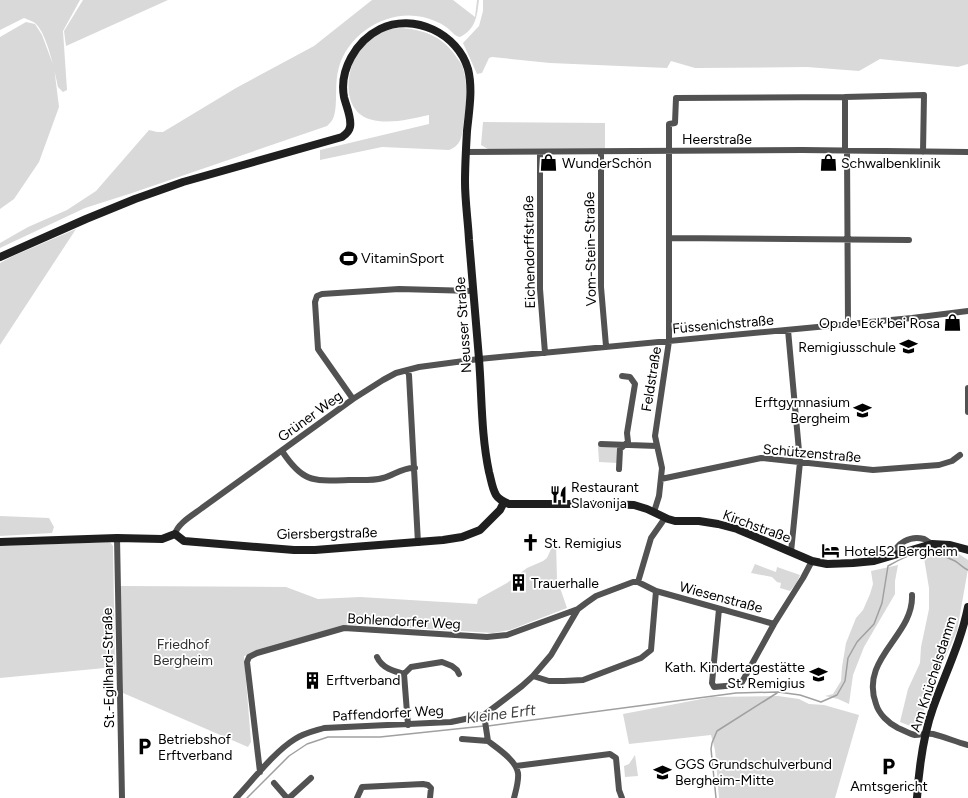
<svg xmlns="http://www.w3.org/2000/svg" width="968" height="798" viewBox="0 0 968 798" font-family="Figtree,sans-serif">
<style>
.green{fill:#d9d9d9}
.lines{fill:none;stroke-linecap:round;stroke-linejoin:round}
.stream{stroke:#a0a0a0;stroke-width:1.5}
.street{stroke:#525252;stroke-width:6}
.secondary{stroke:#1f1f1f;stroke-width:8}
.labels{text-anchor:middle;stroke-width:3.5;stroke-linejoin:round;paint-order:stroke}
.street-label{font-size:14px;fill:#000;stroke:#fff}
.poi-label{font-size:14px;fill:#000;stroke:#fff;text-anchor:start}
.park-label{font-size:14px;fill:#303030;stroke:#fff}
.water-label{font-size:15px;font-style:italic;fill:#414141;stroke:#fff}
</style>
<rect width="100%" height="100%" fill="#fff"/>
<path class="green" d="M0,0H80L63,31L67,90L63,92L58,87C55,72 47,33 35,23C32,21 27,19 24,18L0,30Z
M83,0H168L66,46L64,31Z
M372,0H453L475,17L477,0H479C477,16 476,29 460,37C454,36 451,30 446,27C439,22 431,19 423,17C387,9 349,33 339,67C334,83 338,104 334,116C333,120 330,123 327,126L132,193L85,208L0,248V243L28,227L67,210L96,191L149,130L157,132H163L236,88L314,46Z
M483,0H968V64L958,67L880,59L859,71L807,67L695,68L671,61L667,68L550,63L492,57L489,58L482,73L477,74L463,43L479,26L483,11Z
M26,22L35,24L42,35L54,67L59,107L39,162L14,199L0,209V37Z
M400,28C422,29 442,36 455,55C457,58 460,62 462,65C468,82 467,103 464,120C462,133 463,145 449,150L382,147L320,160V150L429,124V115C410,119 389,125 369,119C338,108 347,62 364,44C374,34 386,29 400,28Z
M483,122L605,123V150L488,149L481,145Z
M76,229L0,345V263L13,256Z
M598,446L617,447L618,448V463L599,462Z
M0,516L49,518L54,527L52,533L0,536Z
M110,542L113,546L115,667L0,678V546Z
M556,543L557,579L567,608L510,630L493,633L362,625H348L244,656L251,742L248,747L123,693L120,586L286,587L318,599L360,597L477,604L478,599L507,583L527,568L543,561L547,558L551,549Z
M950,548L968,560V569L957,631L929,694L918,729L900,722L908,689L920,663L921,647L929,609V588L923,552L932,549Z
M755,564L776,572L777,567L800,575L796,584L790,591L780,588L781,583L777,582L772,577L751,573Z
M898,565L895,581V594L864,647L853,675L849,704L838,699L825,696L833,694L841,681L842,667L846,643L856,618L863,610L870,594L873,584L871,571Z
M778,696L799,699L809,704L824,705L859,715L835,798H719L715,750L711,735L629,744L623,714L712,697Z
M635,755L638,776L625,777L624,766L629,764Z"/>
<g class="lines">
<path class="stream" d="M488,726L736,693L778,692L800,695L821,702L837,695L845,681L848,658L857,642L874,624L882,603L888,566C914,551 927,547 955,561C960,564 963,568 968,570
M247,798L289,756L307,744L328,737H380L484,726
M716,798L711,749L712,743L717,731L777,693"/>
<path class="street" d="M845,97L924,95L923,152
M847,151L848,324
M465,152L802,150L968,152
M540,152V289L545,353
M601,152V287L606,346
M670,238L909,240
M788,330L800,462L791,552
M407,370L409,375L418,543
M968,388V412
M353,399L320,352L318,349L315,302L317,296L322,294L399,289L473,291
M601,444L657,446
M282,451C303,483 313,481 349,480C360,480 372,481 383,478C394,475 403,467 415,468
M619,469L620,449L628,442L627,433L635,384L630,377L622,376
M661,479L761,458L873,470L939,465L952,461L960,455
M654,512L659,496L662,468L655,436L669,341V124L675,123L676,98L845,97V151
M175,534C178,523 193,515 202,508L353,399L383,380L396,373L419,367L479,359L912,318L968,311
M117,538L122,798
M892,556C897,543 910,535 924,539C926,540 930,543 932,544
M638,582L651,538L665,518
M912,595C914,636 859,658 876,704C879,714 888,723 898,728C903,730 910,734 915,735C921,735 927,733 933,734C945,737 956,742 968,745
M719,609L712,683L714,687L737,685L742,682L774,624L803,578L812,561
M377,657C382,668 393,671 404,674L408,725
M404,674L411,667L442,662L452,666L457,670L459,674
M533,676L549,681H564L583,680L641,658L651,650L656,591
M484,715L488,741C497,748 516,760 518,773C519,781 516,790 514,798
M462,739L488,741
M516,766L610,754L616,758L619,790L622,798
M260,772L247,662L249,657L257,653L344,628L487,637L507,635L578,609
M274,783L287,798
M236,798C253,780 274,752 295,739C304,733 314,731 324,728L451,722L484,715L522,686L533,676L551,655L578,609L586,603L596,596L633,582H638L656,591L774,624
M289,798L311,778
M357,798L362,787L423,784L428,785L431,788L430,798"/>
<path class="secondary" d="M0,257L86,219L135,199L183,182L342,137C345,135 349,132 350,127C352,118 346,106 344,97C339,70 356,41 380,29C414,12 458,34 468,69C473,89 469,111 467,131C466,148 465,165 465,182C465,201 468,221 469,240C472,280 476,319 479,359C482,397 481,434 489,472C491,479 492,488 496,495C499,500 504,502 509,504H600L634,505L647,509L668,519L675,521H699L718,524L737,529L812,561L827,564L853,563L874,561L932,544L950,545L968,550
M0,542L117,538L162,539L175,534L184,541L294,550H315L443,540L462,537L480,530L500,510L504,502
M917,798C919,768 923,736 933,708C945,674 961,642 968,607"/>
</g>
<defs>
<symbol id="shop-bare" viewBox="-9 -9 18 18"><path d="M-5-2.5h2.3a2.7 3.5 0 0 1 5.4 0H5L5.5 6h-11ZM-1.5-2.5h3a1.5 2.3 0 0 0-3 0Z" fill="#000" stroke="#fff" stroke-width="2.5" paint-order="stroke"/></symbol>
<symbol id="stadium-bare" viewBox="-9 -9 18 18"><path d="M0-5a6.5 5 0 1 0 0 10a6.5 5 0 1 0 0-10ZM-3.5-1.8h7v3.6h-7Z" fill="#000" stroke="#fff" stroke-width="2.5" paint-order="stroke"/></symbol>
<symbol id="school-bare" viewBox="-9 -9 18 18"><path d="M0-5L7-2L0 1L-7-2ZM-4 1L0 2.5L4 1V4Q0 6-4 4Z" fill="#000" stroke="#fff" stroke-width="2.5" paint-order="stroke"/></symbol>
<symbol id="restaurant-bare" viewBox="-9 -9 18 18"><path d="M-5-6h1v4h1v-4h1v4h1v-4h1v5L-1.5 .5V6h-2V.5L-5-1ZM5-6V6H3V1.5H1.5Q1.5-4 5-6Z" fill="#000" stroke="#fff" stroke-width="2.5" paint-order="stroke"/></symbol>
<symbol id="church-bare" viewBox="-9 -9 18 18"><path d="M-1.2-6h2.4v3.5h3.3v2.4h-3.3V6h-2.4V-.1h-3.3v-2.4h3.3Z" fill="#000" stroke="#fff" stroke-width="2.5" paint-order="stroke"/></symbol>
<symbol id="hotel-bare" viewBox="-9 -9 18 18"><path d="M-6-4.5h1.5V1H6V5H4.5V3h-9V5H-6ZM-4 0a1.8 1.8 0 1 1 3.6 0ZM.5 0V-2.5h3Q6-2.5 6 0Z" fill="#000" stroke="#fff" stroke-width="2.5" paint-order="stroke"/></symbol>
<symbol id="building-bare" viewBox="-9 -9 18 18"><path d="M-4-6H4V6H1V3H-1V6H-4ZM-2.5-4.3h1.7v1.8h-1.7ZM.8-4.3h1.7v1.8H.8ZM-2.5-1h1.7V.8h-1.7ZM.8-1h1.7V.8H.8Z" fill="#000" stroke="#fff" stroke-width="2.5" paint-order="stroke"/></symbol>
<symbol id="parking-bare" viewBox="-9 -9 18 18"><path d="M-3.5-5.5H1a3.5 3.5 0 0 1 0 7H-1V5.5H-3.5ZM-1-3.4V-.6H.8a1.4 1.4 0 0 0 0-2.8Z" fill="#000" stroke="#fff" stroke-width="2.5" paint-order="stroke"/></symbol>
</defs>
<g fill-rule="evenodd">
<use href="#shop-bare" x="536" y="150" width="25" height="25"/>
<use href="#shop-bare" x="816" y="150" width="25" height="25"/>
<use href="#stadium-bare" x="336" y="246" width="25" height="25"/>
<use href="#shop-bare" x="940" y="310" width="25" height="25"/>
<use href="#school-bare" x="896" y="334" width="25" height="25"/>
<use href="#school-bare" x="850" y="398" width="25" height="25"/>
<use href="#restaurant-bare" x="546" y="482" width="25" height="25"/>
<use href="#church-bare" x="518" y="530" width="25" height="25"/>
<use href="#hotel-bare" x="818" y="538" width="25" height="25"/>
<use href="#building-bare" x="506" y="570" width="25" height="25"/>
<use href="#school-bare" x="806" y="662" width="25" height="25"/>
<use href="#building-bare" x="300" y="668" width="25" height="25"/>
<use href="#parking-bare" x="132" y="734" width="25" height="25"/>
<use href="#parking-bare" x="876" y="754" width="25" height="25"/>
<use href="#school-bare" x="650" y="760" width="25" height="25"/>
</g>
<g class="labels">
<g class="street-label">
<text x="717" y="144">Heerstraße</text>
<text transform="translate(590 249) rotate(-91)" y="5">Vom-Stein-Straße</text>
<text transform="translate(529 252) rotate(-91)" y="5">Eichendorffstraße</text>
<text transform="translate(723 324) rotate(-5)" y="5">Füssenichstraße</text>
<text transform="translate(463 325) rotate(-94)" y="5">Neusser Straße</text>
<text transform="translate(651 379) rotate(-81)" y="5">Feldstraße</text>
<text transform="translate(310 416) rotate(-36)" y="5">Grüner Weg</text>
<text transform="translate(812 453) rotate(5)" y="5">Schützenstraße</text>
<text transform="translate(757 526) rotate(20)" y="5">Kirchstraße</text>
<text transform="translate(327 533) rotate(-1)" y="5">Giersbergstraße</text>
<text transform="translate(721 597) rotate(15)" y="5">Wiesenstraße</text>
<text transform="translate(404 621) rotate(3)" y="5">Bohlendorfer Weg</text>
<text transform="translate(108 668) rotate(-91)" y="5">St.-Egilhard-Straße</text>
<text transform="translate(933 674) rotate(-72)" y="5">Am Knüchelsdamm</text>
<text transform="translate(388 713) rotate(-3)" y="5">Paffendorfer Weg</text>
</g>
<g class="poi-label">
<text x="562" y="168">WunderSchön</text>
<text x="841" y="168">Schwalbenklinik</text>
<text x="361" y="263">VitaminSport</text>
<text x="940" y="328" text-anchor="end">Op de Eck bei Rosa</text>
<text x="896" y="352" text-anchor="end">Remigiusschule</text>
<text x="850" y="407" text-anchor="end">Erftgymnasium<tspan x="850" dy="16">Bergheim</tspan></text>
<text x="571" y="492">Restaurant<tspan x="571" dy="16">Slavonija</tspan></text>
<text x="544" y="548">St. Remigius</text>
<text x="844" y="556">Hotel52 Bergheim</text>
<text x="531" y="588">Trauerhalle</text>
<text x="805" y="672" text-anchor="end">Kath. Kindertagestätte<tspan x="805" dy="16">St. Remigius</tspan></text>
<text x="326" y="685">Erftverband</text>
<text x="158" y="744">Betriebshof<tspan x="158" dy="16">Erftverband</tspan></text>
<text x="675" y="769">GGS Grundschulverbund<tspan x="675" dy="16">Bergheim-Mitte</tspan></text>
<text x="889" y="791" text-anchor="middle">Amtsgericht</text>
</g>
<g class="park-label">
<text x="183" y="649">Friedhof<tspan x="183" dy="16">Bergheim</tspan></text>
</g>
<g class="water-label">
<text transform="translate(501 714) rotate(-7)" y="5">Kleine Erft</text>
</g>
</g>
</svg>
